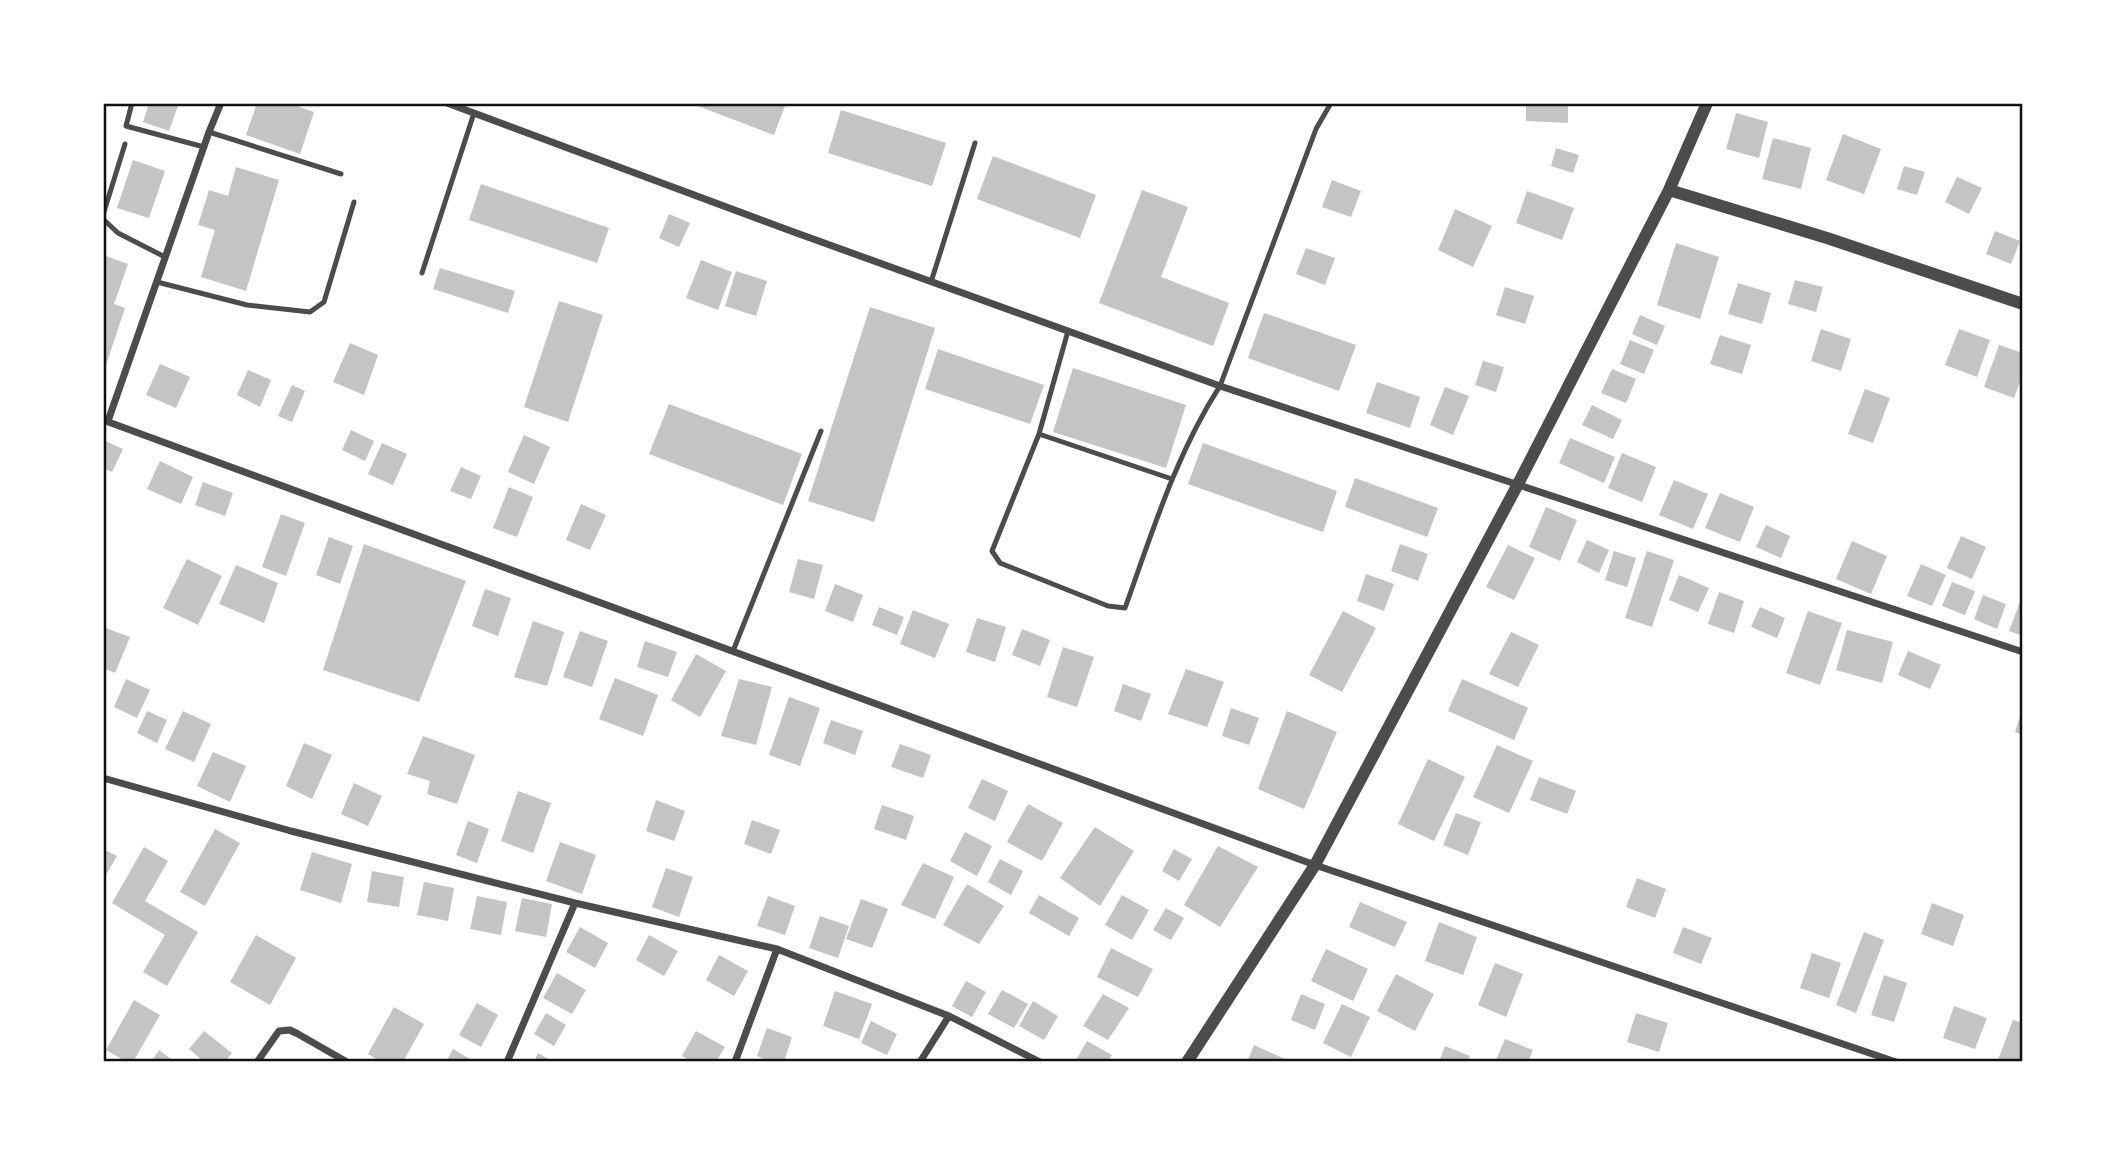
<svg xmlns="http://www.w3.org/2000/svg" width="2126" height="1165" viewBox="0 0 2126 1165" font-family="'Nunito Sans',sans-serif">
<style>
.building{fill:#c4c4c4}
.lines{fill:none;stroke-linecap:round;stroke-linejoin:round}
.service{stroke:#4c4c4c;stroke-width:5}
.minor{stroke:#4c4c4c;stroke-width:7}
.tertiary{stroke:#4c4c4c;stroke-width:12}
.neatline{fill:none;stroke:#111;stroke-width:2.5}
</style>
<rect width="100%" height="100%" fill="#fff"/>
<path class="building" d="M149,103H179L169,131L143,122Z
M257,103H289L314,112L300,154L246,135Z
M690,103H777L785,106L774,135Z
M1526,103H1568V123L1526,121Z
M841,110L946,143L932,186L828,153Z
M1736,113L1768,122L1759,158L1726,149Z
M1843,134L1881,149L1864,194L1826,180Z
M1773,138L1811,148L1801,189L1762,179Z
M1556,148L1579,155L1573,173L1551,166Z
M993,156L1096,195L1080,238L977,199Z
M133,160L165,171L149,218L117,208Z
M1904,166L1925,172L1917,195L1897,189Z
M236,167L279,180L246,291L201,277L215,230L198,225L209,190L228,196Z
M1957,177L1982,188L1969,214L1945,202Z
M1332,180L1361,191L1351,217L1322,207Z
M481,184L609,228L597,263L469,220Z
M1142,190L1188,207L1161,277L1229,303L1213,346L1099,303Z
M1527,191L1574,208L1562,240L1516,223Z
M1455,209L1492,226L1473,267L1438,250Z
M669,214L690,223L679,247L659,238Z
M1995,231L2020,241L2011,264L1986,254Z
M1676,243L1719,257L1700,319L1657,305Z
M1306,248L1335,258L1325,285L1296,274Z
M103,255L128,264L114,304L125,308L104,371Z
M701,260L732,272L718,310L686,298Z
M440,268L515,291L508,313L433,289Z
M736,271L767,281L756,316L725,306Z
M1795,280L1823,287L1816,312L1788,304Z
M1738,283L1771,293L1762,324L1728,314Z
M1505,287L1534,296L1525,324L1496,315Z
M559,301L603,315L568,422L524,407Z
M870,307L935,328L874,522L808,501Z
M1264,313L1356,345L1339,391L1248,358Z
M1640,315L1665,326L1657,345L1632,334Z
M1821,329L1851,339L1841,371L1811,361Z
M1959,329L1990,340L1977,377L1945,365Z
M1720,335L1751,345L1742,374L1710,364Z
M1630,340L1654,350L1644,374L1620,364Z
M350,343L378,355L364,395L333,382Z
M1999,345L2023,353V374L2014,398L1984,387Z
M938,349L1044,385L1030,424L925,389Z
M1483,361L1504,367L1496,392L1475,385Z
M160,364L190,377L176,408L146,395Z
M1073,368L1186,405L1166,468L1053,432Z
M1612,369L1636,379L1626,403L1601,393Z
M248,370L271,380L260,407L237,395Z
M1377,382L1420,397L1410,428L1366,413Z
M292,385L305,391L292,422L278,416Z
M1445,387L1469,396L1453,435L1430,425Z
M1865,389L1890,398L1873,443L1848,434Z
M669,404L802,454L783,505L649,454Z
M1592,405L1622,420L1613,439L1582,425Z
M351,430L374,441L365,461L342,450Z
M524,435L550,447L534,484L508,472Z
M1570,438L1615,457L1604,483L1559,463Z
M103,440L123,449L112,472L103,468Z
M382,443L407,454L393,485L368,474Z
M1203,443L1337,491L1323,532L1188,484Z
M1622,453L1656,467L1642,502L1608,488Z
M160,461L193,477L181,504L147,489Z
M461,467L481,476L471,499L450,491Z
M1355,478L1438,508L1427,537L1345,507Z
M1674,480L1708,494L1693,529L1659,515Z
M203,482L233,493L225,516L195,505Z
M509,487L533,497L517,537L493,528Z
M1720,493L1754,507L1740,542L1705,528Z
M581,504L606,515L590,550L566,540Z
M1546,507L1577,520L1560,561L1529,547Z
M281,514L305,523L286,576L262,567Z
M1766,525L1790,536L1781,558L1756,547Z
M1961,536L1986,547L1972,579L1947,568Z
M329,537L353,546L340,584L316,575Z
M1587,540L1609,550L1599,573L1577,562Z
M1852,541L1887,556L1871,594L1836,579Z
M364,544L466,581L419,702L323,670Z
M1400,544L1428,554L1418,581L1391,571Z
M1508,545L1535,558L1514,600L1486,587Z
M1614,551L1636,558L1627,587L1605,580Z
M1647,551L1674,560L1652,627L1625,618Z
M187,559L222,576L198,625L163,608Z
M798,559L823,565L814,599L789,592Z
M1921,564L1946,575L1932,606L1907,596Z
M236,565L278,583L264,623L219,604Z
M1366,574L1394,584L1384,611L1357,601Z
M1679,575L1709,588L1698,612L1669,600Z
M1952,582L1975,591L1965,615L1942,606Z
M835,584L863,595L853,622L825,611Z
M485,589L511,598L498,636L472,626Z
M1719,592L1744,601L1734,633L1708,624Z
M2023,594V636L2009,631Z
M1983,595L2006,604L1997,629L1974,619Z
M879,607L904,617L897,635L872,625Z
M1760,607L1785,618L1777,638L1751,627Z
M913,610L949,624L935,658L900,644Z
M1343,611L1376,628L1342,692L1309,675Z
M1808,611L1842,623L1820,685L1786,673Z
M977,618L1006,627L995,662L966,652Z
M533,621L564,632L547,686L514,677Z
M103,627L130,637L115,673L103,668Z
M1022,629L1050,640L1040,666L1012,655Z
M1847,630L1893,642L1882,683L1836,670Z
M580,631L608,641L592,687L563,677Z
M1511,632L1539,645L1518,687L1489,674Z
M645,641L677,652L668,677L637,667Z
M1063,647L1094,657L1077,707L1047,697Z
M1908,651L1941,665L1930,689L1898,675Z
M696,654L726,671L700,717L671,700Z
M1186,669L1224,682L1207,727L1168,714Z
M615,678L658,695L643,736L599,719Z
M126,679L150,690L137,718L114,707Z
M739,679L772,687L756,745L721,736Z
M1462,679L1528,708L1514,740L1448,711Z
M1123,684L1151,694L1141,721L1114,711Z
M789,697L820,708L800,766L769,755Z
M1231,708L1259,718L1249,745L1222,736Z
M2022,710H2023V735L2015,732Z
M147,711L167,720L157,743L137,733Z
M183,711L211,724L194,762L165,749Z
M1287,711L1337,732L1304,809L1258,789Z
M831,720L863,731L855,755L823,743Z
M423,736L475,755L457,804L427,794L430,781L407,774Z
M304,743L332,755L312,799L286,786Z
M900,744L931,755L923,778L891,767Z
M1497,745L1533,761L1509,813L1473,797Z
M213,752L246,766L230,802L197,786Z
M1428,759L1465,777L1434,841L1398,824Z
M1539,777L1576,791L1567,814L1530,800Z
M982,779L1008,791L995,821L968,808Z
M354,783L382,796L368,826L341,814Z
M518,791L551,803L533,853L501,841Z
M656,800L685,811L674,841L646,831Z
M1028,804L1063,823L1042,861L1007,842Z
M882,805L914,816L906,840L874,829Z
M1456,813L1481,822L1468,855L1443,845Z
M752,820L780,830L771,854L744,844Z
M468,821L489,829L477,863L456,855Z
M1095,827L1134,851L1100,906L1060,878Z
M215,829L240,843L205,906L180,892Z
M965,832L992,846L977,876L950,861Z
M560,842L596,855L582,894L546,881Z
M1218,846L1258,867L1220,927L1184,905Z
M144,847L168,861L145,901L198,932L167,986L143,972L165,935L112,903Z
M103,849L117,856L103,880Z
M1174,849L1192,859L1179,881L1162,871Z
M312,852L352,864L341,903L300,890Z
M1000,859L1023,871L1011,895L988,882Z
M923,863L954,877L935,919L901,905Z
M666,868L693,877L679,917L652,907Z
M372,871L404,877L399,907L367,902Z
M1637,878L1666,889L1655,918L1626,907Z
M424,882L454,888L448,921L417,915Z
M967,884L1004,906L979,944L943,925Z
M1039,895L1079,918L1069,936L1029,913Z
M1122,895L1149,910L1132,940L1105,925Z
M477,896L507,902L501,935L470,929Z
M768,896L795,906L785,935L757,926Z
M522,898L552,904L546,937L515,931Z
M861,899L888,909L872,948L846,939Z
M1360,902L1407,922L1395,947L1349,927Z
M1932,903L1964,915L1953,946L1921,934Z
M1166,908L1184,918L1171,940L1153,930Z
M820,916L849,926L838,958L809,948Z
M1439,922L1477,937L1463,975L1425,961Z
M580,927L608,943L595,968L566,952Z
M1683,927L1712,938L1701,964L1673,953Z
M1864,932L1884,940L1856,1013L1836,1005Z
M256,935L296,958L270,1005L230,982Z
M649,935L678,951L664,976L636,960Z
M1111,948L1153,969L1138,997L1097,977Z
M1326,949L1368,969L1353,1001L1311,981Z
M1812,953L1841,963L1829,998L1800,988Z
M719,955L748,971L734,996L706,980Z
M1495,963L1523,974L1506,1017L1478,1005Z
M557,973L586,990L572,1014L543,998Z
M1396,974L1434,994L1415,1031L1377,1011Z
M1884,975L1907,983L1894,1022L1871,1015Z
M966,981L986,992L972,1017L952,1006Z
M1002,990L1028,1004L1014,1028L988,1014Z
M835,991L872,1004L859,1039L823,1026Z
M1103,994L1129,1008L1108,1040L1083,1026Z
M1301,994L1325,1004L1315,1030L1291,1020Z
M134,1000L160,1015L133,1062H127L106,1050Z
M1033,1001L1058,1016L1044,1040L1019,1026Z
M477,1003L498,1015L481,1047L459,1035Z
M1342,1004L1370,1017L1351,1057L1323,1043Z
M1954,1006L1987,1018L1975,1049L1943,1038Z
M394,1007L424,1024L403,1062H381L368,1054Z
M546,1013L566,1025L554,1046L534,1034Z
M1636,1013L1668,1023L1659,1052L1627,1042Z
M2013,1020L2023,1023V1062H2004L1998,1060Z
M871,1021L897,1034L887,1055L861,1043Z
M767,1028L792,1037L784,1062H772L757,1056Z
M204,1031L232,1053L225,1062H204L189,1049Z
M696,1031L725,1047L716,1062H693L682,1056Z
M1505,1039L1533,1050L1528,1062H1495Z
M1087,1041L1112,1055L1108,1062H1075Z
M1254,1045L1285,1059L1284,1062H1247Z
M1445,1046L1470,1056L1468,1062H1439Z
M453,1049L475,1062H446Z
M159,1050L175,1062H151Z
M538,1053L554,1062H534Z"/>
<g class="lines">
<path class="service" d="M132,103L126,126L204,147
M209,132L341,174
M103,215L125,144
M103,219L118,233L165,257
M422,273L474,113
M157,282L247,305L310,312L324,302L354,202
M931,282L975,143
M1068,331L1039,434L992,551L1000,563L1108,606L1125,608C1152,533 1176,454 1220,386L1316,129L1331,103
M1039,434L1172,479
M733,651L821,431"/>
<path class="minor" d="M447,103L791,231L1220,386L2023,652
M103,420L1315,865L1896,1062
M108,421L209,132L221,103
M103,778L291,831L575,903L777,949L949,1016L1040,1062
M257,1062L279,1031L290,1030L298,1034L347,1062
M507,1062L575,903
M735,1062L777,949
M920,1062L949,1016"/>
<path class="tertiary" d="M1669,190L1827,238L2023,304
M1187,1062L1315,865L1518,484L1669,190L1707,103"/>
</g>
<rect width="2126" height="1165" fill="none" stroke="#ffffff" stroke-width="210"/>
<rect x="105" y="105" width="1916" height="955" class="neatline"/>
</svg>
